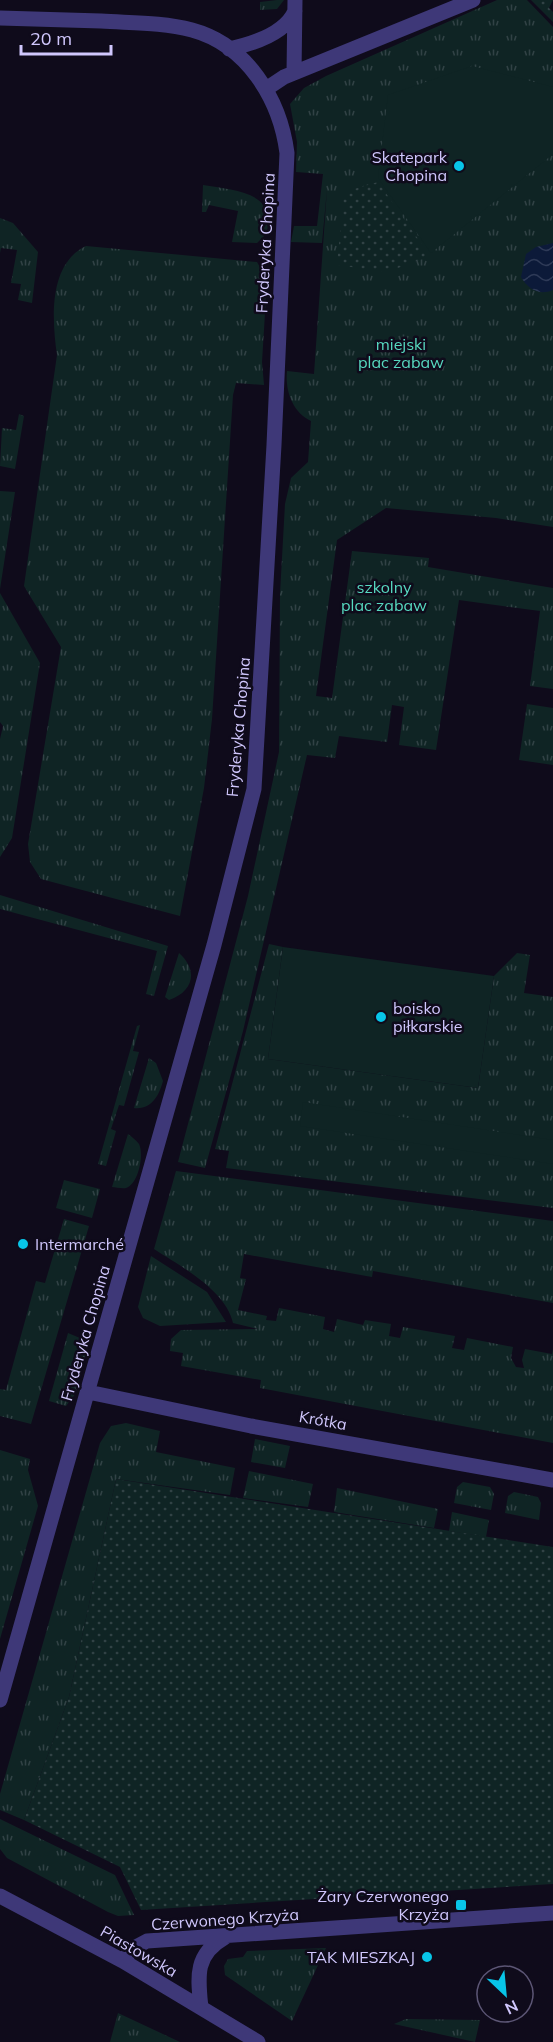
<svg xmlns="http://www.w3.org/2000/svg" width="553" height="2042" viewBox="0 0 553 2042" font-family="Mulish,sans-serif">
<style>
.grass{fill:url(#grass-tufts)}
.garden{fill:url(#garden-dots)}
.pitch{fill:#0f2424}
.water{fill:url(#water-waves)}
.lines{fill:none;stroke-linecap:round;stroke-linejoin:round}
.minor{stroke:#3e3878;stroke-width:15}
.tertiary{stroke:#3e3878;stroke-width:15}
.poi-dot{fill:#08c5e8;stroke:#0f0b1b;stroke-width:2}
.labels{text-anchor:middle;stroke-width:5;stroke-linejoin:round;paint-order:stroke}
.poi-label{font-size:16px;fill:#d0c7fd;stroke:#0f0b1b;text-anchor:end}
.street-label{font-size:16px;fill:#d0c7fd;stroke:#0f0b1b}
.park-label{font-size:16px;fill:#57d9c0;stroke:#0f0b1b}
</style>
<defs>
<pattern id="grass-tufts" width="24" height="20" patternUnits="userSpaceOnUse" patternTransform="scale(1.5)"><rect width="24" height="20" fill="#0f2424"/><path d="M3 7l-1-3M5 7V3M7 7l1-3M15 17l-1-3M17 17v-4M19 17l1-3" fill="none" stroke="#314245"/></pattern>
<pattern id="garden-dots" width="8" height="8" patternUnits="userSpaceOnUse" patternTransform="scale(1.5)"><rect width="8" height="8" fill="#0f2424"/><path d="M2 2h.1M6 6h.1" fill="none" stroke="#314245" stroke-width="1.8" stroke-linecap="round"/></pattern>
<pattern id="water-waves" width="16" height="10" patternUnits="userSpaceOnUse" patternTransform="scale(1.5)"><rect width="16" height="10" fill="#0c1a39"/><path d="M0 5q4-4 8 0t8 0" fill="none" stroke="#2e3a57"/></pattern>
</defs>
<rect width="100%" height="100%" fill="#0f0b1b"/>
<path class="grass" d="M277,0H284L277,9L260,10V2Z
M497,0H527L553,27V527L496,518L386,508L337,540L316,696L332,698L352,551L429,558L428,567L553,588V689L530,686L540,611L459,600L436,750L399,745L404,707L392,705L387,742L339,736L335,758L307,755L243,1031L205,1168L178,1162L248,896L279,752L280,594L285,504L291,478L308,462L311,421C292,412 285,390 287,371L314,374L327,189L322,243L291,242L294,226H317L323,174L296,172L297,142L290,104L304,88L326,76Z
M203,185C232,190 279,191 266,234L257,243L232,242L238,211L209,205L206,212H202Z
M0,218L13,223L38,252L32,303L18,300L21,284L11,283L17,250L1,248L0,253Z
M86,246L257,262L267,280L262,362L264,385L236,383L233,395L212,719L204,788L180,916L41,879L30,862L28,844L61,647L24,586L57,355C52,320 48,264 86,246Z
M19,414L24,416L15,469L0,466L2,428L16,430Z
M0,491L15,492L0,589Z
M0,593L40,663L12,838L0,857V739L3,726L0,722Z
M527,704L553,708V765L519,760Z
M0,895L168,946L154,996L146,994L157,951L0,909Z
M269,944L283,947L268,1059L478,1088L494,976L517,953L530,955L524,993L553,997V1208L226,1168L229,1151L215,1149Z
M179,953C199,971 193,992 169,1000L165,997Z
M140,1025L133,1051L139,1052L124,1106L119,1105L111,1129L116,1131L106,1166L98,1164L137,1026Z
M149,1058L156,1063L163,1081C159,1095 152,1110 134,1108Z
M128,1134C132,1137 136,1140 139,1144C144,1154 139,1184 126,1188C122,1189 116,1187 112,1187Z
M176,1171L553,1221V1303L373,1271L372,1277L244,1254L240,1278L246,1279L238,1310L267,1316L266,1320L276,1321L279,1308L325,1317L323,1329L334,1332L337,1319L363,1325L365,1320L391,1324L389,1336L400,1338L403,1327L455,1336L452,1348L464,1350L467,1338L513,1347L511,1358L516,1367L524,1368L522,1360L525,1349L552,1354L553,1349V1443L260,1388L261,1380L181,1366L183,1353L170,1351L171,1339L181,1330L258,1329L233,1323C226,1290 180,1266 154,1249Z
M64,1180L100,1189L92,1218L56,1208Z
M64,1219L89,1226L31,1424L0,1416V1389L6,1390L36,1281L45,1283Z
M151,1256L207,1292L226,1322L160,1326L143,1318L138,1307Z
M68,1333L87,1341L88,1347L76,1393L66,1406L49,1401Z
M126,1423L160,1431L156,1452L235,1468L230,1495L116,1479L69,1697L24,1820L0,1810V1794L100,1443L111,1426Z
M255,1439L290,1446L285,1468L251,1462Z
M0,1450L30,1459L28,1470L38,1506L0,1639Z
M249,1471L313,1484L308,1507L243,1498Z
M463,1482L490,1487L494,1494L491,1510L454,1503L457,1487Z
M337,1488L438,1509L434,1528L334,1512Z
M514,1492L538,1497L541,1503L539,1520L505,1513L508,1496Z
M452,1512L489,1520L486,1537L449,1531Z
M0,1819L115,1875L134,1915L118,1916L108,1912L7,1858L0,1849Z
M326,1948L292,2021L225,1975L224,1966L228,1959L243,1957L247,1951Z
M118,2013L180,2042H110Z
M406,2019L480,2020L475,2042L394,2024Z"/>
<path class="garden" d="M531,0H553L549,8L553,12V22Z
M378,182L430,256L387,272L337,265L344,192Z
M116,1479L553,1547V1884L141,1910L120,1867L24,1820L69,1697Z"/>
<path class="pitch" d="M472,66L553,87V154L431,253L378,178L388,95Z
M283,947L494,976L478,1088L268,1059Z
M303,1102L553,1140V1164L300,1126Z"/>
<path class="water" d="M553,243V290C539,296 528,289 521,277L526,254L536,247Z"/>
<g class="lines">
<path class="minor" d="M0,18C34,19 67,20 101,21C131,23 162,22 192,30C247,45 280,99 287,153L274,445L254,789L214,945L0,1700
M229,49C252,44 285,34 295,11
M294,73L295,0
M266,89L284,77L473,0
M88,1392L251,1426L553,1480"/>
<path class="tertiary" d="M0,1896L123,1961L258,2042
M123,1961L132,1949L147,1941L553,1913
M201,2008C198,1978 194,1955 224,1938"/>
</g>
<g class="poi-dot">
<circle cx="459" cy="166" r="6"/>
<circle cx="381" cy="1017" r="6"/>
<circle cx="23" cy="1244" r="6"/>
<rect x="455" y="1899" width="12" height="12" rx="3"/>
<circle cx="427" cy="1957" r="6"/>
</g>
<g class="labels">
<g class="poi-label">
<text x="447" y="163">Skatepark<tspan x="447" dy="18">Chopina</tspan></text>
<text x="393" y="1014" text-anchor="start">boisko<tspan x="393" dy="18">piłkarskie</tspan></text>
<text x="35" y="1250" text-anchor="start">Intermarché</text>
<text x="449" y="1902">Żary Czerwonego<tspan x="449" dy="18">Krzyża</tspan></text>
<text x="415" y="1963">TAK MIESZKAJ</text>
</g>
<g class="street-label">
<text transform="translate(265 243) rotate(-87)" y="6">Fryderyka Chopina</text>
<text transform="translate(238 727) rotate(-85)" y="6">Fryderyka Chopina</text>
<text transform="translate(85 1333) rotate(-74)" y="6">Fryderyka Chopina</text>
<text transform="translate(323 1420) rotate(10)" y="6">Krótka</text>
<text transform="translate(225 1919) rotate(-4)" y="6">Czerwonego Krzyża</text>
<text transform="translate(139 1951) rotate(30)" y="6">Piastowska</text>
</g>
<g class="park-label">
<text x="401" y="350">miejski<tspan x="401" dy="18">plac zabaw</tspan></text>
<text x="384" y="593">szkolny<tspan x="384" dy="18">plac zabaw</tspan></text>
</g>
</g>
<g transform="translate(505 1994) rotate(154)"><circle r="28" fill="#0f0b1b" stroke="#5c5675" stroke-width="1.5"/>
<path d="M0-4.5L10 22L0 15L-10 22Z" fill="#08c5e8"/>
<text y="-9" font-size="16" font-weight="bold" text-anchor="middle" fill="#d0c7fd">N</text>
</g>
<path d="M21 45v9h90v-9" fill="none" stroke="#d0c7fd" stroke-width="3"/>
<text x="30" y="45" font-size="18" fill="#d0c7fd" stroke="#0f0b1b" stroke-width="4.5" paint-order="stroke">20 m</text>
</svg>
